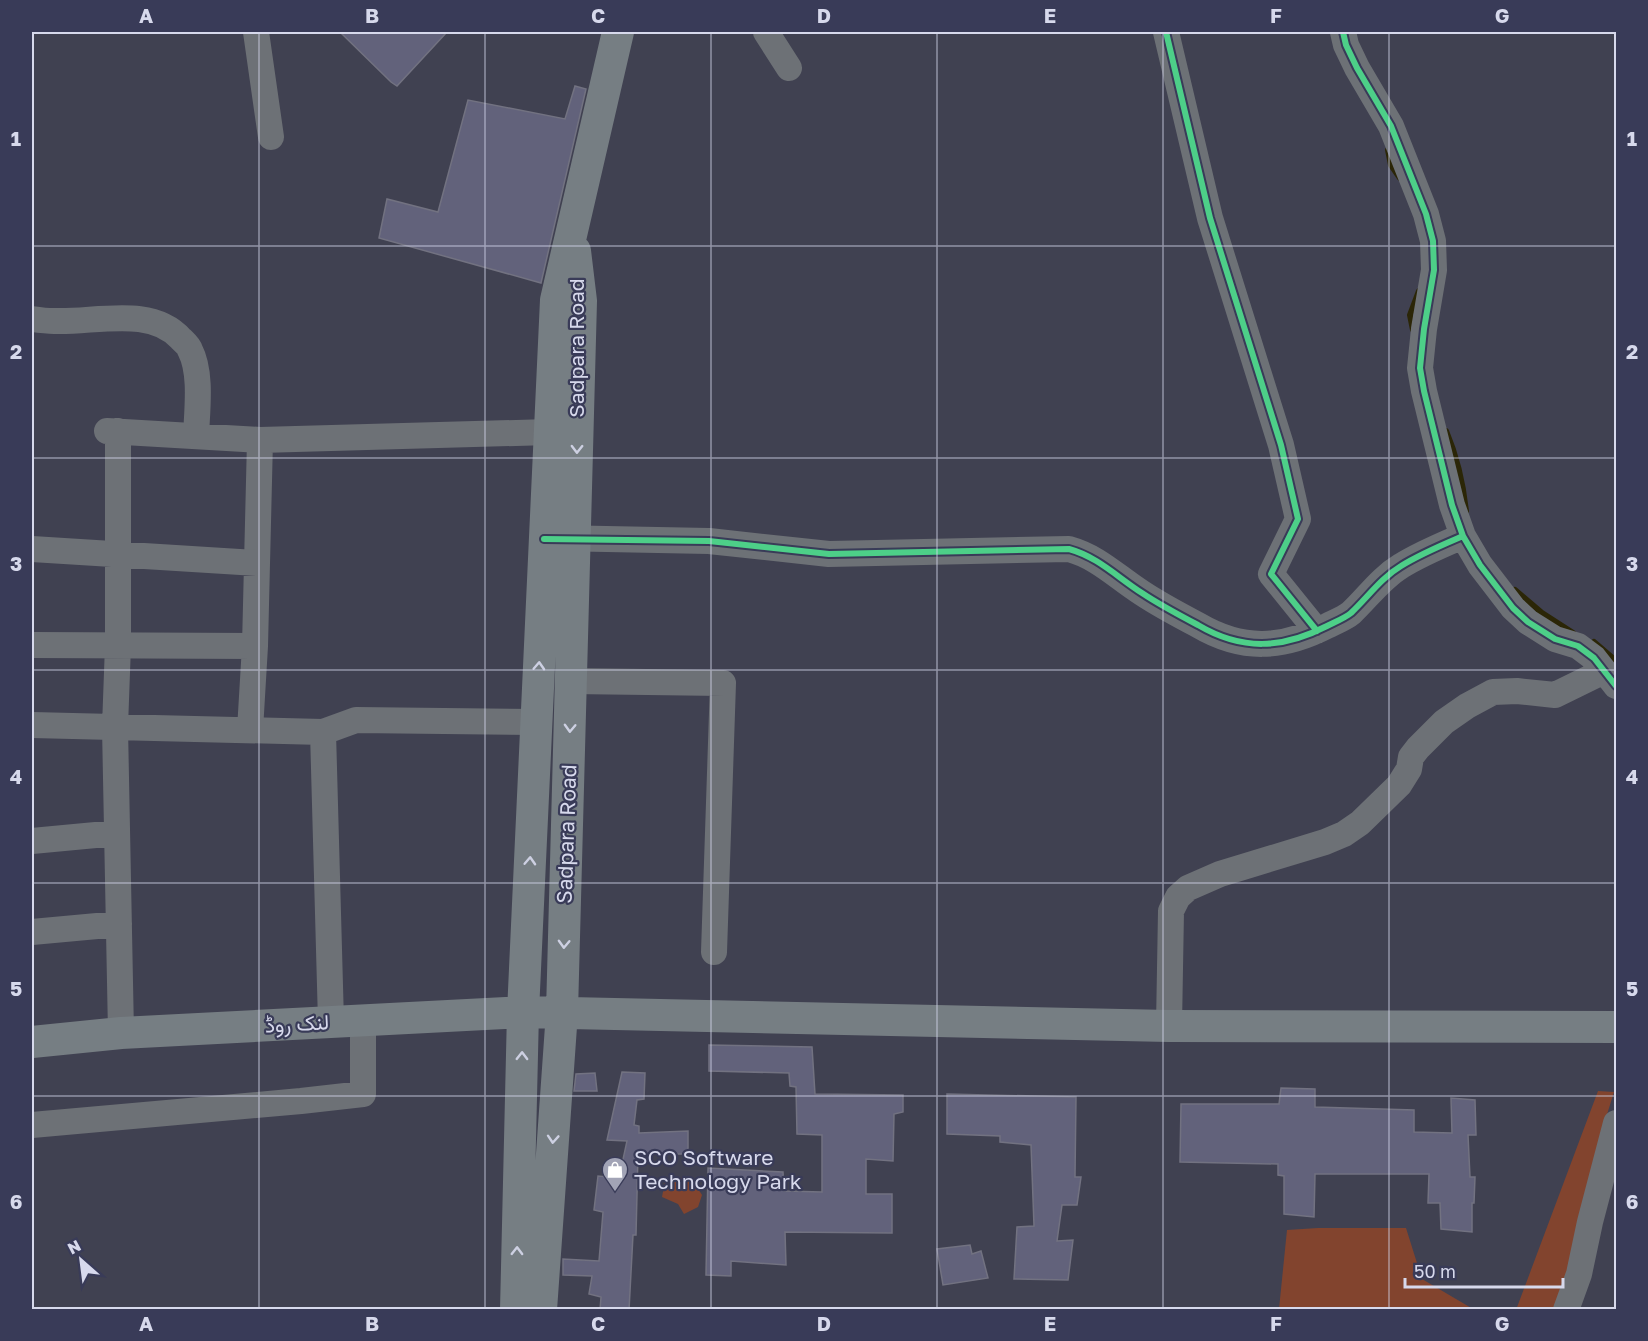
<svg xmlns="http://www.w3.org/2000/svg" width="1648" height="1341" viewBox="0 0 1648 1341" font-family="'Golos Text',Vazirmatn,sans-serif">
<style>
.green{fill:#82442e}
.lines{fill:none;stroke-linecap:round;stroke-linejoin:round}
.stream{stroke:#2b2607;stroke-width:6}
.building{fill:#62627b;stroke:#727281;stroke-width:1.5}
.minor{stroke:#6d7176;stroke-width:26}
.major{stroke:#767e83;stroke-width:32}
.cycleway-casing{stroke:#393b58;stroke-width:10}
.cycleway{stroke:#4dcf88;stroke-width:6}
.oneway{stroke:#cdd0e2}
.grid{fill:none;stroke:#d7d9ec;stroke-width:1.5;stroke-opacity:0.55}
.labels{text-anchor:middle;stroke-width:4.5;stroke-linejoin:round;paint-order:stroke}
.street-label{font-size:21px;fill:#d7d9ec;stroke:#393b58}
.poi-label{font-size:21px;fill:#d7d9ec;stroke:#393b58;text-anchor:start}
.neatline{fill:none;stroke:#d7d9ec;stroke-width:2}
.grid-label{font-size:20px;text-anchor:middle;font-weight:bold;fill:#d7d9ec}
</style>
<rect width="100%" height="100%" fill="#404151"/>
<path class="green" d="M1598,1091L1614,1092L1600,1137L1565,1294L1556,1309L1516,1310Z
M690,1176L702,1195L698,1207L684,1214L678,1204L662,1197L665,1181Z
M1318,1228H1406L1422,1279L1473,1309H1279L1287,1230Z"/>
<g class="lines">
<path class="stream" d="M1388,150L1391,165L1400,178
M1413,330L1410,315L1419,291
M1446,431C1457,457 1463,483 1466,511
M1515,590L1542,613L1573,633
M1594,642L1616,661"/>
</g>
<path class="building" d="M340,32H447L397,86L391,82Z
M575,86L586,89L541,283L379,238L387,199L438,212L468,100L565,119Z
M709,1045L812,1047L815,1094L903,1095V1112L894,1114L893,1161L866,1159V1194H892V1233L785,1232L786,1265L731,1261V1276L706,1275L708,1168L783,1172L784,1191L822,1192V1135L797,1134L796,1087L790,1086L789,1073L709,1071Z
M622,1072L645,1073L644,1099L637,1100L634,1125L639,1126V1133L688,1131V1154H638L636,1235H633L629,1310H600L601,1297L589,1294L592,1276L563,1275V1259L599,1261L603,1212L594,1210L598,1176L619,1178L627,1141L607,1140Z
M595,1073L597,1091H574L576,1074Z
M1281,1088L1315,1089V1107L1414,1110V1132L1452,1133L1451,1098L1475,1100L1476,1135H1468L1470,1177H1475L1474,1203H1472V1232L1441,1229L1440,1203H1428L1429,1174H1315L1314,1217L1284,1214V1176L1278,1175V1164L1180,1162L1181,1104H1279Z
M947,1094L1076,1097L1075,1177H1081L1077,1205H1062L1057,1241L1073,1240L1068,1280L1014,1279L1017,1227L1034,1226L1031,1145L1000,1142V1136L947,1134Z
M970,1245L972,1254L981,1251L988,1278L943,1285L937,1249Z"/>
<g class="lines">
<path class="minor" d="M256,32L271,137
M766,32L789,68
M1166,32L1210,218L1281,445L1298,519L1271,574L1317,631
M1343,32L1346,45L1357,68L1391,126L1426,214L1433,241L1434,270L1424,329L1420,368L1424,391L1452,505L1463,536L1480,565L1513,608L1528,622L1555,639L1578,646L1594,658L1616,686
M32,319C39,320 47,321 54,321C94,323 151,305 181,339C184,342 189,346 190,350C202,373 197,410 196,436
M107,431L260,440L549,432
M118,431V645L115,727L121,1033
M555,538L709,541L829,554L1069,549C1098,557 1117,577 1142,593C1160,605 1179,615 1198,625C1242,651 1282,649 1327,626C1335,622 1345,618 1351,613C1368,597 1381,578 1401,566C1420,554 1442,545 1463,536
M32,549L257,563
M32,645L255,646
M571,681L723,683L714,952
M32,725L323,732L331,1022
M250,730L255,646L260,440
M323,732L356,720L536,722
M32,841L117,833
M32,932L119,924
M1169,1026L1171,911L1178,897L1188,888L1220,874L1325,842L1344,834L1360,823L1399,785L1409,769L1411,757L1418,748L1444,722L1467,706L1493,692L1517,691L1555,695L1604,671
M32,1125L301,1101L363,1094V1021
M1566,1310L1579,1274L1590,1222L1616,1123"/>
<path class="major" d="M32,1042L121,1033L523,1012L1169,1026L1616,1027
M516,1310L523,1012L556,300L618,32
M541,1310L562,1012L581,301L575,251"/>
<defs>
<path id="cycleway" d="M1166,32L1210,218L1281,445L1298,519L1271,574L1317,631
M1343,32L1346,45L1357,68L1391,126L1426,214L1433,241L1434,270L1424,329L1420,368L1424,391L1452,505L1463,536L1480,565L1513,608L1528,622L1555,639L1578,646L1594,658L1616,686
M544,539L709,541L829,554L1069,549C1098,557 1117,577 1142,593C1160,605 1179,615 1198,625C1242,651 1282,649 1327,626C1335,622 1345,618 1351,613C1368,597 1381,578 1401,566C1420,554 1442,545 1463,536"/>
</defs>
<use href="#cycleway" class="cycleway-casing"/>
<use href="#cycleway" class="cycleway"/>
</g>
<defs><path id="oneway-chevron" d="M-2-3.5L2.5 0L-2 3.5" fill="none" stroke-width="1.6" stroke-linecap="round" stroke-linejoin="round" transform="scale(1.5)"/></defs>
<g class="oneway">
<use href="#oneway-chevron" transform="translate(577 449) rotate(91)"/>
<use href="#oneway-chevron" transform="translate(539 666) rotate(-87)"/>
<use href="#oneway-chevron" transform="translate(570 728) rotate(92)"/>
<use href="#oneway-chevron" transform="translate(530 861) rotate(-87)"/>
<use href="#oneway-chevron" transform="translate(564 944) rotate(92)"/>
<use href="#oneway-chevron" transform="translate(522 1056) rotate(-89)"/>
<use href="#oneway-chevron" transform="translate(553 1139) rotate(94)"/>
<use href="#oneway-chevron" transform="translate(517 1251) rotate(-89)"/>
</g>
<path class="grid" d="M259,32V1310M485,32V1310M711,32V1310M937,32V1310M1163,32V1310M1389,32V1310M32,246H1616M32,458H1616M32,670H1616M32,883H1616M32,1096H1616"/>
<defs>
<symbol id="shop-pin" viewBox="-11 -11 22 30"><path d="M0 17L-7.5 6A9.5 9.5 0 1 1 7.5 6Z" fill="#a2a4b6" stroke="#393b58"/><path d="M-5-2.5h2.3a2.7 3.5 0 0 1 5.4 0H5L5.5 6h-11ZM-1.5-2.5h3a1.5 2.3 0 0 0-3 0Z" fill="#fff"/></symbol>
</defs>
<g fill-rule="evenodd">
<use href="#shop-pin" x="600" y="1155" width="30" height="40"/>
</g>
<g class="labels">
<g class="street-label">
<text transform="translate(577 348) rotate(-90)" y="7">Sadpara Road</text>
<text transform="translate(567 834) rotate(-88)" y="7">Sadpara Road</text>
<text transform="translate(297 1024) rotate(-3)" y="7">لنک روڈ</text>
</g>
<g class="poi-label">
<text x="634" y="1165">SCO Software<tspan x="634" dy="24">Technology Park</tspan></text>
</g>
</g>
<rect width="1648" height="1341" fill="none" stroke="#393b58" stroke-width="66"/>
<g transform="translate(81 1260) rotate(332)" stroke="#393b58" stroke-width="4.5" paint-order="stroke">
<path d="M0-4.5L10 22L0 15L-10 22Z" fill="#d7d9ec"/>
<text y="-9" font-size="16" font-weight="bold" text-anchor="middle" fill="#d7d9ec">N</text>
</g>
<path d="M1405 1278v9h158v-9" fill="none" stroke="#d7d9ec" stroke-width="3"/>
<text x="1414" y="1278" font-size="18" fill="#d7d9ec" stroke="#393b58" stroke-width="4.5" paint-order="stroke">50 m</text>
<rect x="33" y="33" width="1582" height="1275" class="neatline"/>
<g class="grid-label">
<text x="146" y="23">A</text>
<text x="372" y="23">B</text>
<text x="598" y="23">C</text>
<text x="824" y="23">D</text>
<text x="1050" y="23">E</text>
<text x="1276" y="23">F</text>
<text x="1502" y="23">G</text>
<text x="16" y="146">1</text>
<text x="1632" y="146">1</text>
<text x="16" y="359">2</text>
<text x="1632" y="359">2</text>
<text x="16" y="571">3</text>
<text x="1632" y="571">3</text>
<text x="16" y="784">4</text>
<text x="1632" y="784">4</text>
<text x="16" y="996">5</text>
<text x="1632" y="996">5</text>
<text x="16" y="1209">6</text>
<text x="1632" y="1209">6</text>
<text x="146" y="1331">A</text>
<text x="372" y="1331">B</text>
<text x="598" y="1331">C</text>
<text x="824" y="1331">D</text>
<text x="1050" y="1331">E</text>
<text x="1276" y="1331">F</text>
<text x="1502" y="1331">G</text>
</g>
</svg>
